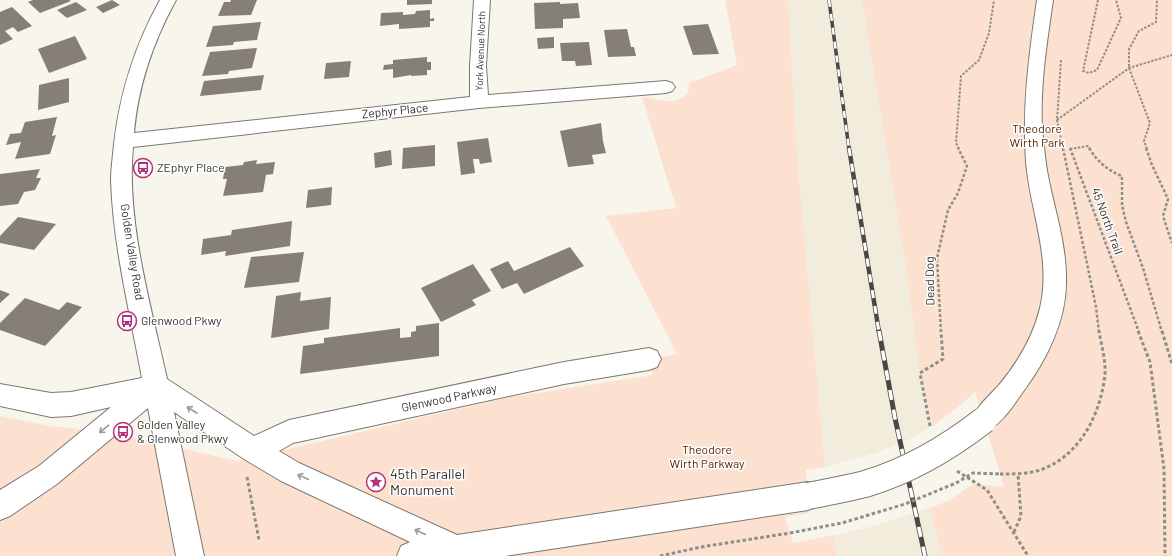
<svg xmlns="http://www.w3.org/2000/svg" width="1172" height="556" viewBox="0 0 1172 556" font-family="Barlow,sans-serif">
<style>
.built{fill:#f1ecdb}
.green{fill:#fde1d0}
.building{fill:#857f78}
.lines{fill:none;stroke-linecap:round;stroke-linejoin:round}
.minor-casing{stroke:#7b7870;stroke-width:2}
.path-far2{stroke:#908e88;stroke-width:2;stroke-dasharray:2.5 1.5;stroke-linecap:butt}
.path-far1{stroke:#908e88;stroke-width:2.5;stroke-dasharray:3 2;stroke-linecap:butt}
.path{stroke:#908e88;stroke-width:3;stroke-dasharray:3.5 2.5;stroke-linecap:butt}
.minor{fill:#fff;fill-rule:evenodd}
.rail-far2-casing{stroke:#4a4844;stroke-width:3.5}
.rail-far1-casing{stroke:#4a4844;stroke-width:4.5}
.rail-casing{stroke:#4a4844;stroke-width:5}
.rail-far2{stroke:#fff;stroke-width:2.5;stroke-dasharray:7;stroke-linecap:butt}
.rail-far1{stroke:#fff;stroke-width:3;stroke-dasharray:8;stroke-linecap:butt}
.rail{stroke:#fff;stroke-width:3.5;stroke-dasharray:10;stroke-linecap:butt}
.minor-bridge-casing{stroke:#7b7870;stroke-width:28;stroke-linecap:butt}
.path-bridge{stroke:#908e88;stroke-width:3;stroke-dasharray:3.5 2.5;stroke-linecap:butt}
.minor-bridge{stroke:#fff;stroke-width:26}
.oneway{stroke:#9a9a98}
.labels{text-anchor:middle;stroke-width:3;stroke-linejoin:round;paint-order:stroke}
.far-street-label{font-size:10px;fill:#353430;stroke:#fff}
.street-label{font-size:12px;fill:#353430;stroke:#fff}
.park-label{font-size:12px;fill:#512707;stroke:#fff}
.poi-label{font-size:12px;fill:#353430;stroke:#fff;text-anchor:start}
.near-poi-label{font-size:14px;fill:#353430;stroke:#fff;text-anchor:start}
</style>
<rect width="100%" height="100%" fill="#f8f6ec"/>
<path class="built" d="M788,0H874L940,328L958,407L933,426L912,438L876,453L825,467L797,153Z
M974,484L996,556H837L834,535L874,526L924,510L948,501Z"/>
<path class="green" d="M725,0H788L797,153L825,467L806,470L809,513L785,517L793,543L834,535L837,556H0V416L50,426L114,433L237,461L505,398L653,375L649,359L677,354L606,216L676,208L642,97C659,99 675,107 688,93L689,83L737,65Z
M862,0H1172V556H943L930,508L948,501L974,484L1004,487L975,392L958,407L933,426L920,373L905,260Z"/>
<path class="building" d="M33,0H69L71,1L40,13L28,2Z
M112,0L120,5L103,13L96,7Z
M231,0H257L251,15L218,16L224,2H230Z
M407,0H432V4L407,5Z
M76,2L87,10L67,18L57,10Z
M560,2V4L578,3L580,18L563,19V28L535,29L534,3Z
M12,7L32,26L18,32L13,27L5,31L13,39L0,45V12Z
M430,10V19L434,18V21H430V27L399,29V24L380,26L381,13L403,12V15L415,14L416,11Z
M261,22L257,40L234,42L233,45L206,47L213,26Z
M708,24L719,54L693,55L683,26Z
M627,29L631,47H634L636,56L608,57L604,30Z
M75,36L87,59L49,73L38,49Z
M554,37V48L538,49L537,38Z
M589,42L592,65L576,66L575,61H562L560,43Z
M257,48L252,68L229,71L228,74L202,76L210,52Z
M427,57V62H431V70H427V75L411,76V75L393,78V69L383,70L384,65L393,64V60Z
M351,61L349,77L324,79L326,63Z
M264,75L261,90L200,96L204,81Z
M69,78V102L38,110L39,85Z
M57,117L52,136L56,135L50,154L15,159L21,142L6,145L10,134L21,133L25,122Z
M601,123L603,141L606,153L592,155L594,164L568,167L560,131Z
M488,138L492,162L480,164L479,159H473L475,173L461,175L457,142Z
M435,145V166L402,169L403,148Z
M391,150L392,165L375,168L374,153Z
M257,160L256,164L275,162L273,174L266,175L263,192L223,196L227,179H223L225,167L243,165L244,162Z
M40,169L36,178H41L35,190L24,192L18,204L0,206V174Z
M332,187L331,205L306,208L308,190Z
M18,217L56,224L34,250L0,243V236Z
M292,221L290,246L225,256L226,251L201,255L203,239L231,235L232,230Z
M570,247L584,266L524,294L517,283L502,289L490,269L508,261L514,271Z
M304,252L299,282L244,288L251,257Z
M473,264L491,291L472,300L476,305L441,322L421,288Z
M0,290L10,294L0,303Z
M301,292L300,301L331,297L329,329L271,338L276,296Z
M25,298L59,310L67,302L82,307L45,346L0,330V323Z
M439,323V356L300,374L303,346L324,343V338L400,328V338L411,337V332L416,331V326Z"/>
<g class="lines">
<defs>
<path id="minor" d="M160,0H176C153,42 138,86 134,133L470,97V66L474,0H490L486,66L488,95L666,81L672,83L675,87L672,91L666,93L479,108L133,147C126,221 151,306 167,379L254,436L289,420L564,362L649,348L657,351L661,359L657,367L649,370L564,384L293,443L279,451L299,463L457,535L808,482L818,486L822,496L818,506L808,510L505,556H397L401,546L410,542L281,481L244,459L174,412L204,556H176L148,408L57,484L10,516L0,520V490L39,466L111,407L71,416L51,417L0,406V384L51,393L71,392L142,378C130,313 113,246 111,180C111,168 113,156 114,144C120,92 135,45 160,0Z
M1037,0H1053C1047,42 1040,85 1042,127C1044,145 1045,163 1049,181C1056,214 1067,248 1066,283C1066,320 1047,359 1025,389C1014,404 1002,425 984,432L975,428L971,420C977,406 989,396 999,385C1018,362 1033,337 1040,308C1052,258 1030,211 1026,162C1022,106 1029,55 1037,0Z"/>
</defs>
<use href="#minor" class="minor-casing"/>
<path class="path-far2" d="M1098,0L1083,71L1089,73L1097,70L1121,18L1116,0
M1061,60L1057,120L1063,149
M1057,120L1129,68L1172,55
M959,149L956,143L961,76L979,60L989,33L994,0
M1070,149L1088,146L1090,149
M1147,149L1144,141L1150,123L1129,68V49L1139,31L1156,22L1157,0"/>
<path class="path-far1" d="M1063,148L1096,307L1099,332
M1070,148L1139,332
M1089,148C1098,162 1107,170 1122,176V205L1126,222L1143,268L1162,332
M1146,148L1152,165L1168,199L1163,216L1172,243
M941,332L937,258L948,210L958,193L967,166L958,148"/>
<path class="path" d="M1138,331L1150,362L1164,469L1165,556
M1162,331L1172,364
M930,426L920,373L943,359L941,331
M957,471L987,490L1028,556
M1000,474C1014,474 1029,474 1043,469C1081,454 1101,413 1105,374C1106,360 1101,344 1099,331
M247,477L259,540
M1014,532L1021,516L1018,474
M660,556L701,547L790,533"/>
<use href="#minor" class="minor"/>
<defs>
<path id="rail-far2" d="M829,0L849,149"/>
<path id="rail-far1" d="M849,148L879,332"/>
<path id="rail" d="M879,331L895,418L925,556"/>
</defs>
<use href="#rail-far2" class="rail-far2-casing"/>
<use href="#rail-far1" class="rail-far1-casing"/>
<use href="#rail" class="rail-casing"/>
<use href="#rail-far2" class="rail-far2"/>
<use href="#rail-far1" class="rail-far1"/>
<use href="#rail" class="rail"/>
<defs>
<path id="minor-bridge" d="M808,496C827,492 846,489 865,484C909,471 948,448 984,420"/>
</defs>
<use href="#minor-bridge" class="minor-bridge-casing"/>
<path class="path-bridge" d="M790,533L842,523L905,504L956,483L973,473L1000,474"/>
<use href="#minor-bridge" class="minor-bridge"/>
</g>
<defs><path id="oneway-shaft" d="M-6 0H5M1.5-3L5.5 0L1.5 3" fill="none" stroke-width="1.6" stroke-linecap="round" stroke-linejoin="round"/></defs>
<g class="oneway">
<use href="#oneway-shaft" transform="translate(192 410) rotate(-147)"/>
<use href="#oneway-shaft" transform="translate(104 429) rotate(140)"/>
<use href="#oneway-shaft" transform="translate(303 477) rotate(-155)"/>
<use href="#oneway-shaft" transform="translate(420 532) rotate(-155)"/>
</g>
<defs>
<symbol id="bus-ring" viewBox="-11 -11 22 22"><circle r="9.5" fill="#fff" stroke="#b3317b" stroke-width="1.5"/><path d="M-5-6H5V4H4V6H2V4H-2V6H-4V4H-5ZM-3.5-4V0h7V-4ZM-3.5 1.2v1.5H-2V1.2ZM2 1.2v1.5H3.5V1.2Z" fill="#b3317b"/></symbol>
<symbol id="sight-ring" viewBox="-11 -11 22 22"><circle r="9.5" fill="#fff" stroke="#b3317b" stroke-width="1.5"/><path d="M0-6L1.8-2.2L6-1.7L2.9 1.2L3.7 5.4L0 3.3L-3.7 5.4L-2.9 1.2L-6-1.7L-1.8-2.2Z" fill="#b3317b"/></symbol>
</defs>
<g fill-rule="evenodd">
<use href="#bus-ring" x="132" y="157" width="22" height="22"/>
<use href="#bus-ring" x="116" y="310" width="22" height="22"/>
<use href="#bus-ring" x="112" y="421" width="22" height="22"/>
<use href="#sight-ring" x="365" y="471" width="22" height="22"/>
</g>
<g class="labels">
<g class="far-street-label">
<text transform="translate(480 51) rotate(-88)" y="4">York Avenue North</text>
</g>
<g class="street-label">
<text transform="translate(395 111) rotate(-6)" y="4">Zephyr Place</text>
<text transform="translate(1107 221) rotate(70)" y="4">45 North Trail</text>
<text transform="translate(132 252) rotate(81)" y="4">Golden Valley Road</text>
<text transform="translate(930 281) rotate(-91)" y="4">Dead Dog</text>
<text transform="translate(449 398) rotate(-12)" y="4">Glenwood Parkway</text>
</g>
<g class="park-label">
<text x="1037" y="133">Theodore<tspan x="1037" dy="14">Wirth Park</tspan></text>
<text x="707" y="454">Theodore<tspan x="707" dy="14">Wirth Parkway</tspan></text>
</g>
<g class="poi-label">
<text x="157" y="172">ZEphyr Place</text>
<text x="141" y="325">Glenwood Pkwy</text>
<text x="137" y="429">Golden Valley<tspan x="137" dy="14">&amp; Glenwood Pkwy</tspan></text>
</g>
<g class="near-poi-label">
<text x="390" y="479">45th Parallel<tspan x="390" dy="16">Monument</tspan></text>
</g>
</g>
</svg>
